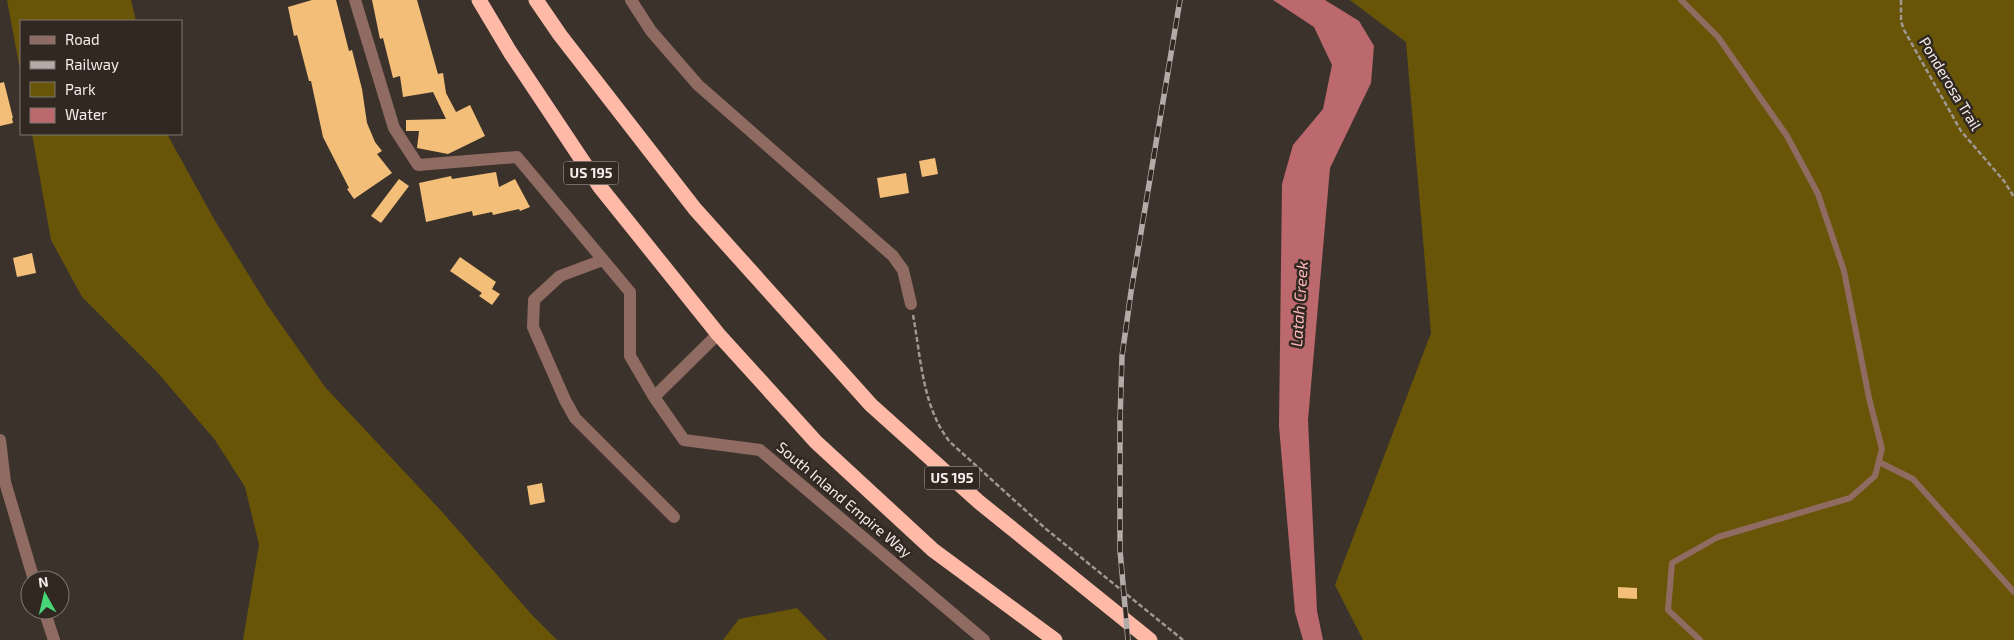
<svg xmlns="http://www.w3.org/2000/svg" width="2014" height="640" viewBox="0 0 2014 640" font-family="'Exo 2',sans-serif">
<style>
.green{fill:#685508}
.water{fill:#bc696e}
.building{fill:#f3bf78}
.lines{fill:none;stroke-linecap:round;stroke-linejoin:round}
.path{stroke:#a09893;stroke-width:2.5;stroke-dasharray:5 2.5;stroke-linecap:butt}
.lane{stroke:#8f6b62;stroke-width:6}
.street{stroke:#8f6b62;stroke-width:12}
.highway{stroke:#ffbaa7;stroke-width:15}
.rail-casing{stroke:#b3aba7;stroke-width:5.5}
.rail{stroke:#322822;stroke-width:4;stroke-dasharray:11;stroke-linecap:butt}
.labels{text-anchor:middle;stroke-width:5;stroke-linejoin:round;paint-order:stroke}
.shield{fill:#322822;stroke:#b9b1ad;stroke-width:1}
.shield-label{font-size:14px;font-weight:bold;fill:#f3ece8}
.street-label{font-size:15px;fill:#f3ece8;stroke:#322822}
.water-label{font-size:16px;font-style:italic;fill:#feb7ba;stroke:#322822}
</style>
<rect width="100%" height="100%" fill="#3c322c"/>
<path class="green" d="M7,0H131L136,21H21V75Z
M1350,0H2014V640H1363L1335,585L1431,333L1406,42Z
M32,134H167L214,219L268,306L325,387L444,514L532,615L557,640H243L259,545L245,487L215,440L158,373L82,297L51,240Z
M797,608L827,640H723L739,619Z"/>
<path class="water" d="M1273,0H1325L1359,21L1374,46L1371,83L1330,168L1308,420L1317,611L1323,640H1303L1295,612L1279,426L1282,184L1293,145L1323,109L1332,65L1314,27Z"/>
<path class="building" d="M312,0H336L349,51L352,50L362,89L367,123L375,142L382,151L377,154L392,173L354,199L347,189L349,188L323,137L311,81H309L297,35L294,36L288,7Z
M372,0H417L438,74L443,73L446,93L456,112L470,105L485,136L448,154L417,148L419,131H406V120L446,119L433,92L403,97L400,76L393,78L383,38L380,39Z
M4,82L13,118H12L13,123L0,126V83Z
M935,158L938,174L922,177L919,161Z
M496,172L499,187L515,179L530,207L520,211L519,209L493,215L492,212L473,216L472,211L426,222L419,183L451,176L452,179Z
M906,173L909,193L880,198L877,178Z
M399,179L409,186L381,223L371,216Z
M32,253L36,273L17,277L13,258Z
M460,257L496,282L492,289L500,294L492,305L479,296L482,293L450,271Z
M542,483L545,502L530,505L527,486Z
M1618,587L1637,588V599L1618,598Z"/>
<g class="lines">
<path class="path" d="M1901,0V21L1904,30L1961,131L2004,181L2014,197
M913,315C921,357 922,407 950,442L1046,529L1183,640"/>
<path class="lane" d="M1681,0L1718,37L1787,136L1818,194L1844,271L1869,398L1882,449L1875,476L1850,498L1718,537L1672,563L1668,610L1700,640
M1879,462L1913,479L2014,592"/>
<path class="street" d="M355,0L394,128L418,165L517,157L630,292V356L654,397L684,440L760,450L984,640
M631,0L651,31L698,85L893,256L903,270L911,304
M603,260L560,276L534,300L533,327L565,400L575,418L674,517
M654,397L718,334
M0,440L5,482L34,580
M44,610L54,640"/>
<path class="highway" d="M479,0L510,52L600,187L718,334L816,442L933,550L1055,640
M536,0L560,35L695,209L871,405L979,502L1150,640"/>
<defs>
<path id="rail" d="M1128,640L1120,550V421L1122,356L1131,292L1180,0"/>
</defs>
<use href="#rail" class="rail-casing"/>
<use href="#rail" class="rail"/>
</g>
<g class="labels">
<g class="shield">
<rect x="563.5" y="161.5" width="55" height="23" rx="4"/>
<rect x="924.5" y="466.5" width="55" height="23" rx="4"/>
</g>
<g class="shield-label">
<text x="591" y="178">US 195</text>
<text x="952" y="483">US 195</text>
</g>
<g class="street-label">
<text transform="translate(1950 84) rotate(59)" y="5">Ponderosa Trail</text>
<text transform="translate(844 500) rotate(40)" y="5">South Inland Empire Way</text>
</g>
<g class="water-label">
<text transform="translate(1299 304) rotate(-86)" y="6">Latah Creek</text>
</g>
</g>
<rect x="20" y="20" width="162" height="115" fill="#322822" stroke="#7f7671"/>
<rect x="30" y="36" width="25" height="8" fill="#8f6b62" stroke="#7f7671"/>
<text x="65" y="45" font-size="15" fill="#f3ece8">Road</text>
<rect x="30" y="61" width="25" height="8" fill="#b3aba7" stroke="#7f7671"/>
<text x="65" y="70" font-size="15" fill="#f3ece8">Railway</text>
<rect x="30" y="82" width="25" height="15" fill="#685508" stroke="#7f7671"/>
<text x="65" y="95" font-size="15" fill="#f3ece8">Park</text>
<rect x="30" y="108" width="25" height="15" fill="#bc696e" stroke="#7f7671"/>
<text x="65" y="120" font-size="15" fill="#f3ece8">Water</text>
<g transform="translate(45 595) rotate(352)"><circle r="24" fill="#322822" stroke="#7f7671"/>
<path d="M0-4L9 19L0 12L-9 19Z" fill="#48d778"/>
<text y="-8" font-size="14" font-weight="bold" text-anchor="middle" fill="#f3ece8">N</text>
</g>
</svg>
